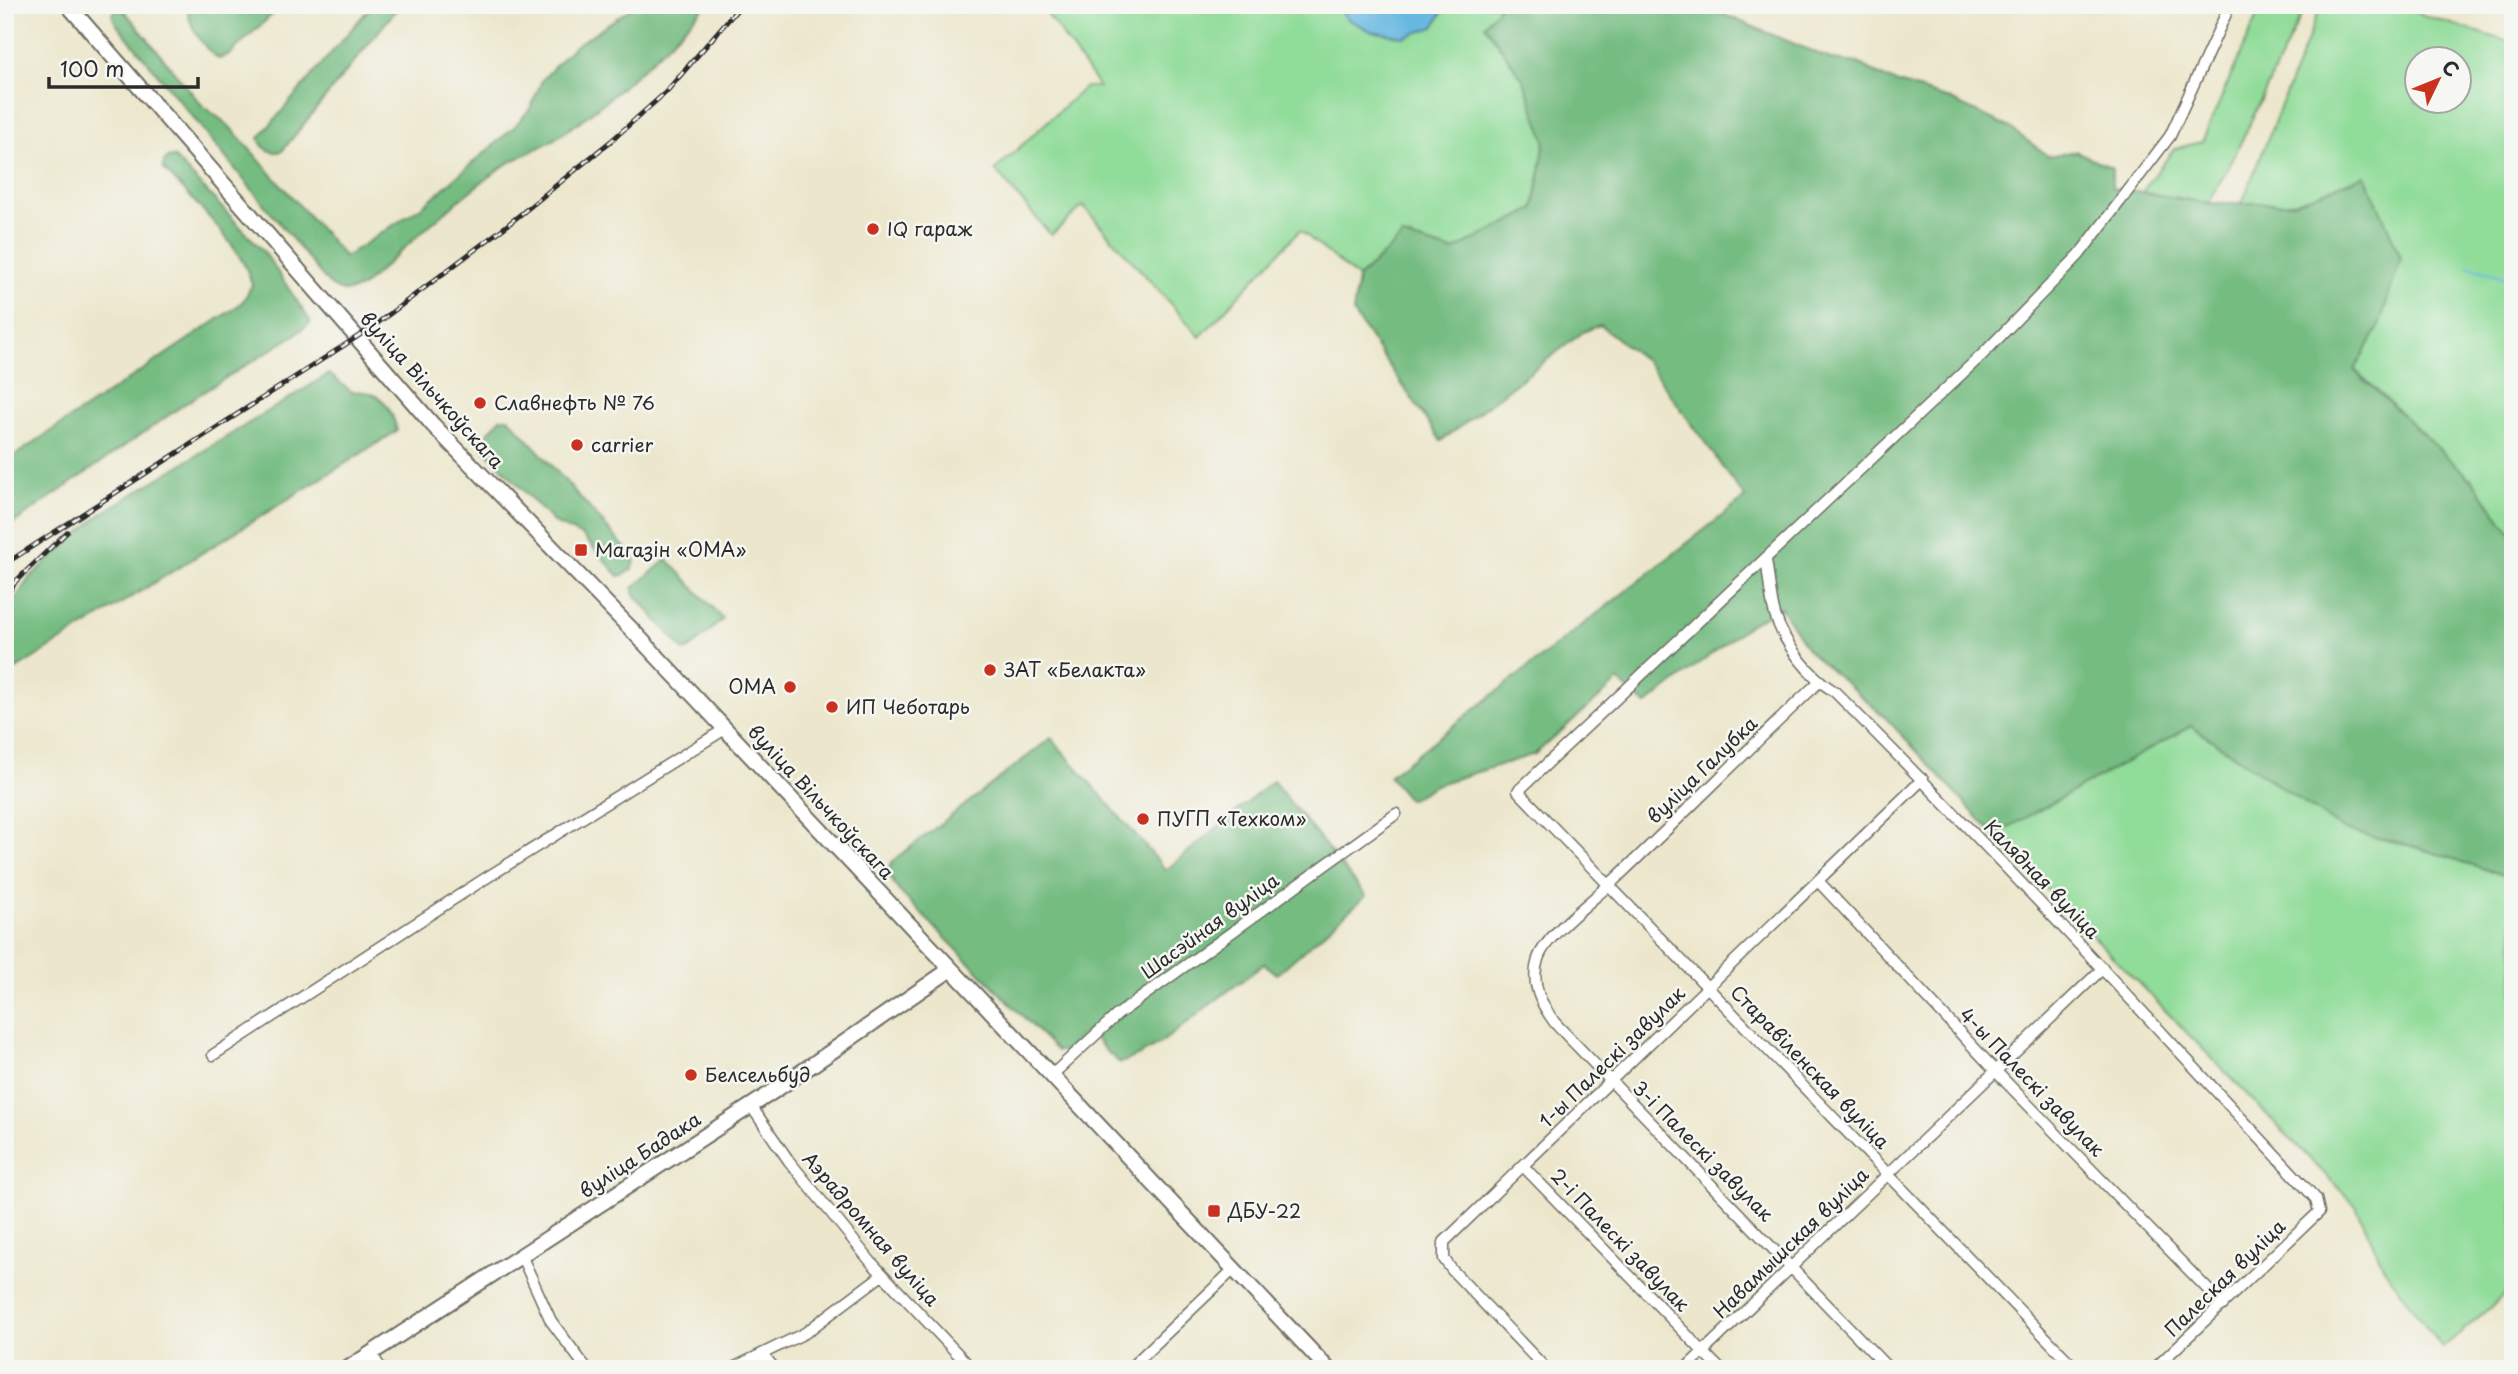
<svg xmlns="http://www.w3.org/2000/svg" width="2518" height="1374" viewBox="0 0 2518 1374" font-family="'Playpen Sans',sans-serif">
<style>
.green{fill:#90dc99;stroke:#5e8462;stroke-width:2;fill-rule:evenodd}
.forest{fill:#74bc81;stroke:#507456;stroke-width:2}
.water{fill:#66b8e1;stroke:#487286;stroke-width:2}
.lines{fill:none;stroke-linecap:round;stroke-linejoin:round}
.stream{stroke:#66b8e1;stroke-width:2.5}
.street-casing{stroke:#6f6d63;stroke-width:13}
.secondary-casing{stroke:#6f6d63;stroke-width:18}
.street{stroke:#fff;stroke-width:10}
.secondary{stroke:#fff;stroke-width:14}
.rail-casing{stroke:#2b2b2b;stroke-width:5}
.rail{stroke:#f6f6f2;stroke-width:2.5;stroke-dasharray:8;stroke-linecap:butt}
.poi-dot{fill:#c8321e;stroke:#f6f6f2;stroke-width:2.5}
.labels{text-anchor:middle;stroke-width:5;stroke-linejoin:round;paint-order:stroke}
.poi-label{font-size:19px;fill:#2b2b2b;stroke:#f6f6f2;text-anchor:start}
.street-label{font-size:19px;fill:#2b2b2b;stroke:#f6f6f2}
</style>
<rect width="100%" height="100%" fill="#f6f6f2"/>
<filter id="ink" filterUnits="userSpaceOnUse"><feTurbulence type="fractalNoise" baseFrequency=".0143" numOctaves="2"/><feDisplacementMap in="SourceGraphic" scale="14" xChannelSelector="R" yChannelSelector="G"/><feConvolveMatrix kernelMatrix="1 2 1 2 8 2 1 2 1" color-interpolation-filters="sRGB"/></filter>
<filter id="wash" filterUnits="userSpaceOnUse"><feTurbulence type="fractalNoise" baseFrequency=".00686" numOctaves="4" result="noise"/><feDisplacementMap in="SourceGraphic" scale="28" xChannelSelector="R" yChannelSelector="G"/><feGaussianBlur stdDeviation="1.57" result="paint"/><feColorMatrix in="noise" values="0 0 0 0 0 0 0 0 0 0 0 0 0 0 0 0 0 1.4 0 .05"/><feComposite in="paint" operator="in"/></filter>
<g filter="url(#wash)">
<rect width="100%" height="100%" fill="#ece7cc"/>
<path class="green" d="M1041,5H1336L1347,19L1434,27L1446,5H1500L1485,25L1524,81L1545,140L1534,209L1453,251L1403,236L1358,278L1300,230L1200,337L1083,206L1051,235L995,170L1085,87H1099Z
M2262,5H2306L2231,163L2208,203L2142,192L2174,149L2202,142Z
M2321,5H2408L2423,15L2513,43V536L2472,480L2354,369L2378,329L2365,176L2294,203H2242ZM2416,60H2458V102H2416Z
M2191,726L2344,830L2416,847L2513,878V1288L2442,1348L2385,1270L2356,1206L1994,835Z"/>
<path class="forest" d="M188,5H282L230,54L219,59C205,50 186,24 188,5Z
M372,5H400L282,151C271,154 262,149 259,138Z
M636,5H706C663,51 606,106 553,140C536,150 517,157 501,168C451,203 407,246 362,287C348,293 342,293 329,284L115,22L112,14L117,9H123L200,103C210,113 220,117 230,127L345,257L424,205L513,128L530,109L542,80L572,48Z
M1500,5H1701L1833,60L1858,63L1889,80L1946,98L2009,127L2048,156L2076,151L2112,168V188L2208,203H2294L2365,175L2401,257L2378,329L2354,370L2472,480L2513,536V878L2416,847L2344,830L2191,726L1994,835L1886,718L1808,650L1781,608L1750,624L1646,705L1618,681L1535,754L1435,785L1409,800L1389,776L1745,498L1647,362L1600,325L1583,332L1441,441L1353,313L1358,278L1403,236L1453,251L1534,209L1545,140L1524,81L1485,25Z
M170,157H174L264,252L311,322L295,335L192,399L5,529V462L235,308L244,300L252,285C244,247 190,198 163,168L164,161Z
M329,374L352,392C380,388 392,407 397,431L5,676V614L30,577L102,513Z
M501,418H509L635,559C635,569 628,574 619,576L583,536L554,523L488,453L480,442Z
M667,559L723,619L691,648L684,651L635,595L633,588Z
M1051,738L1166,870L1273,781L1366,896L1277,974L1264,964C1242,981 1219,997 1198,1014C1173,1034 1151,1053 1120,1063L1106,1051L1088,1030L1065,1051H1057L898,890L887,872L893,861Z"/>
<path class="water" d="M1336,5H1446L1434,27L1404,37L1371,31L1347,19Z"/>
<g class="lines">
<path class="stream" d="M2469,266L2513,280"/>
</g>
</g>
<g filter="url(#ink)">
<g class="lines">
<defs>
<path id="street" d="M1766,560C1769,577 1770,598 1775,615C1785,645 1809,676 1835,692C2000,857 2158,1028 2316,1199L2319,1212L2154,1369
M1819,682C1749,748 1681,817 1611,883C1592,901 1545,936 1538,959C1530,984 1541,1004 1555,1023L1889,1369
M1819,882L2006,1082L2223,1305
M213,1055L486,878L725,729
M1052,1075L1117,1015L1396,814
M751,1106L789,1161L871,1262L972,1369
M1524,1167L1720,1369
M521,1255L551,1321L587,1369
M371,1353L381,1369
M763,1355L775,1369
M731,1369L805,1333L882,1275
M1129,1369L1234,1269
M1546,1369L1452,1270L1444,1259V1242L1923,779
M1685,1369L2103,968
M2076,1369L1518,791L1984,353L2079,255L2170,136L2230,5"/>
<path id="secondary" d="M68,5L433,425L632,630L1328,1369
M347,1369L777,1089L951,969"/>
</defs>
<use href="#street" class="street-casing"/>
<use href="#secondary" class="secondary-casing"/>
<use href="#street" class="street"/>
<use href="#secondary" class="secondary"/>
<defs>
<path id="rail" d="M5,564L371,328L505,227L611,141L666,92L741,5
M5,598L16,581L67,532"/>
</defs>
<use href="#rail" class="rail-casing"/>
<use href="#rail" class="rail"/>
</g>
</g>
<g class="poi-dot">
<circle cx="873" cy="229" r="7"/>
<circle cx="480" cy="403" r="7"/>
<circle cx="577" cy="445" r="7"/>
<rect x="574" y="543" width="14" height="14" rx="3.5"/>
<circle cx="990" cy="670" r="7"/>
<circle cx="790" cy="687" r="7"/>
<circle cx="832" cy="707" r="7"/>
<circle cx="1143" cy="819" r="7"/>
<circle cx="691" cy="1075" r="7"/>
<rect x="1207" y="1204" width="14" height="14" rx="3.5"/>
</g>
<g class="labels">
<g class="poi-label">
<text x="887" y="236">IQ гараж</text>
<text x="494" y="410">Славнефть № 76</text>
<text x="591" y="452">carrier</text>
<text x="595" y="557">Магазін «ОМА»</text>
<text x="1004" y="677">ЗАТ «Белакта»</text>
<text x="776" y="694" text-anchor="end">ОМА</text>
<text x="846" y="714">ИП Чеботарь</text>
<text x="1157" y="826">ПУГП «Техком»</text>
<text x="705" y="1082">Белсельбуд</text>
<text x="1228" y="1218">ДБУ-22</text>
</g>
<g class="street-label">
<text transform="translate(432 390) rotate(48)" y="7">вуліца Вільчкоўскага</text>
<text transform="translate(1702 770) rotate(-44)" y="7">вуліца Галубка</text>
<text transform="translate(821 802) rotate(47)" y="7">вуліца Вільчкоўскага</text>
<text transform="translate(2042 879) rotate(46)" y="7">Калядная вуліца</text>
<text transform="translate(1210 926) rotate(-36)" y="7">Шасэйная вуліца</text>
<text transform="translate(1612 1057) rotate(-44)" y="7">1-ы Палескі завулак</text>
<text transform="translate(1810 1067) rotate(46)" y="7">Старавіленская вуліца</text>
<text transform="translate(2032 1082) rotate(46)" y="7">4-ы Палескі завулак</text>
<text transform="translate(1703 1151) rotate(45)" y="7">3-і Палескі завулак</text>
<text transform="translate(640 1155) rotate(-33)" y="7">вуліца Бадака</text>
<text transform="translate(871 1229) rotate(49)" y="7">Аэрадромная вуліца</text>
<text transform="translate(1620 1240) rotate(46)" y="7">2-і Палескі завулак</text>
<text transform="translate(1791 1243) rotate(-44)" y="7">Навамышская вуліца</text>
<text transform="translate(2225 1278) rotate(-44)" y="7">Палеская вуліца</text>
</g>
</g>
<rect width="2518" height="1374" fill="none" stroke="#f6f6f2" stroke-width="28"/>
<g transform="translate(2438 80) rotate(47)"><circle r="33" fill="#f6f6f2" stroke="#a5a5a2" stroke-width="2"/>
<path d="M0-5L12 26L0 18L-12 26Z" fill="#c8321e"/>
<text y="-10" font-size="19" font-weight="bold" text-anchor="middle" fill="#2b2b2b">С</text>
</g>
<path d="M49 77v10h149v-10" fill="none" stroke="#2b2b2b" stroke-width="3.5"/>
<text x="60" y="77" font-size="21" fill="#2b2b2b" stroke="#f6f6f2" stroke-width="5" paint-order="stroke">100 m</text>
</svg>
